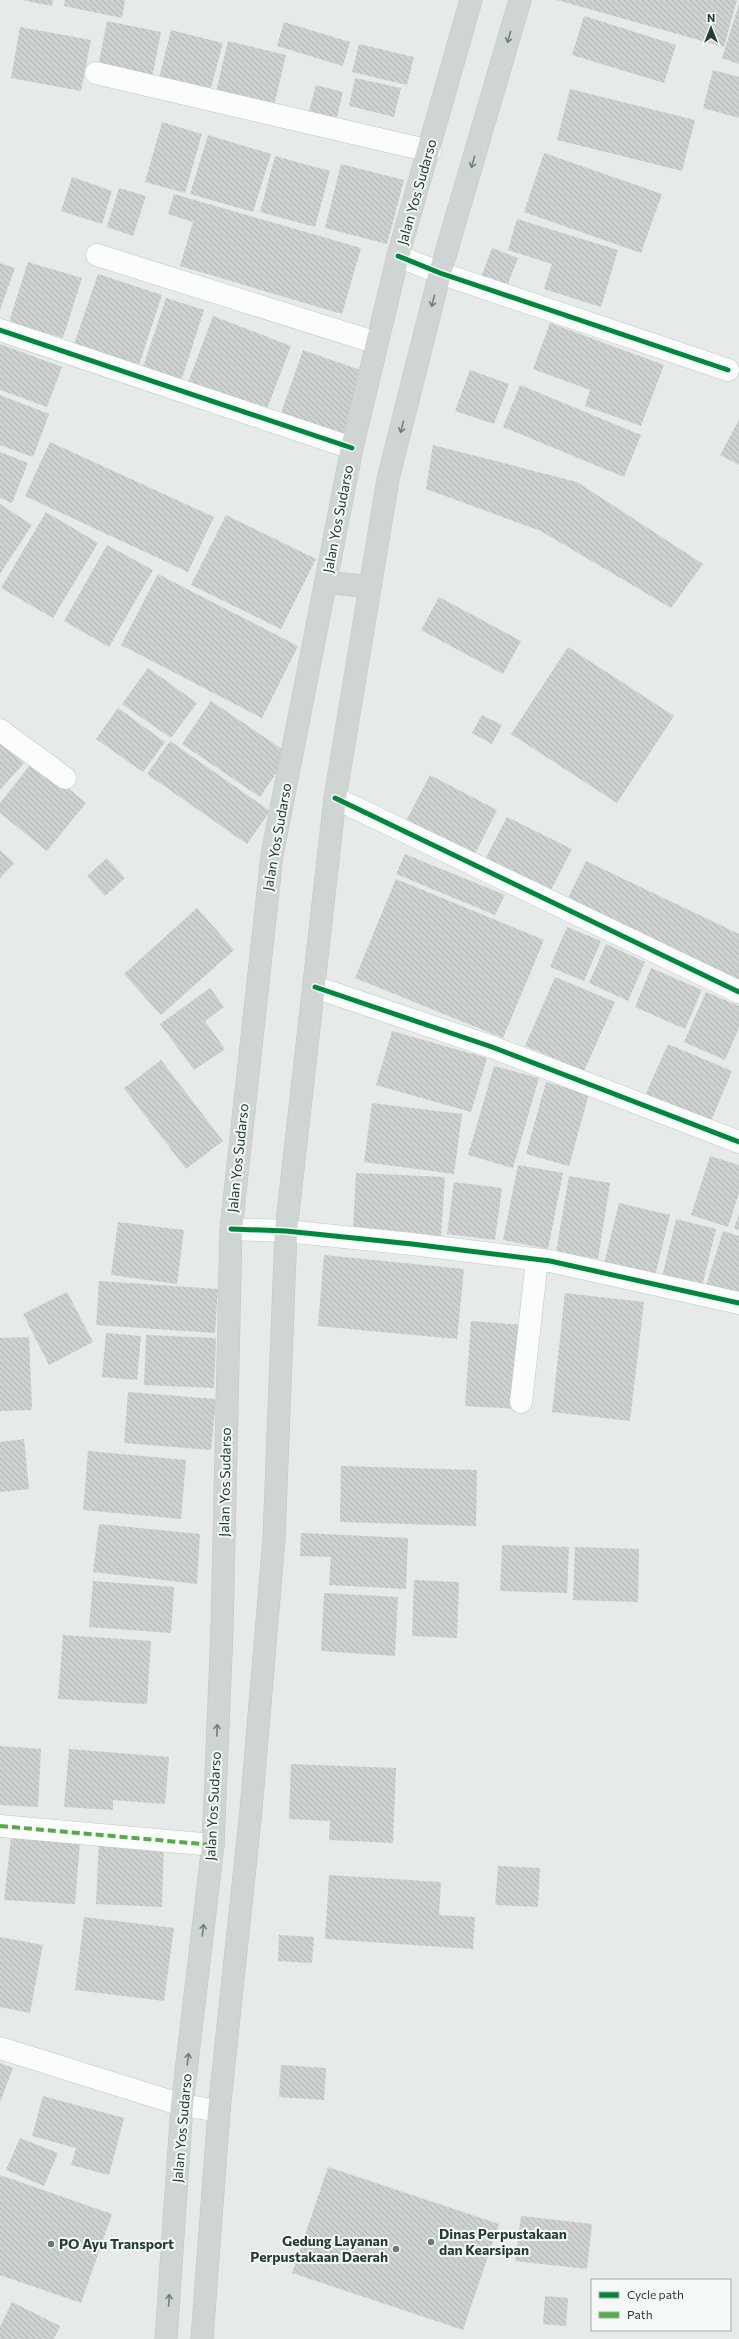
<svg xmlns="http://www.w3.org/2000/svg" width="739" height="2339" viewBox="0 0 739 2339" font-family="Commissioner,sans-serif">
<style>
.building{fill:url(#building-back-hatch)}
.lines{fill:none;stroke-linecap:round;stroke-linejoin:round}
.minor-casing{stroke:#c3c7c5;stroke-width:23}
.major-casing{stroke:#c2c9c7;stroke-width:23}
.minor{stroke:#fbfcfc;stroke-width:22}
.major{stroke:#cfd5d3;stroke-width:22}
.quiet{stroke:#53ac45;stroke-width:4;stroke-dasharray:8 4;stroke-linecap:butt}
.cycleway-casing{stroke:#f4f9f6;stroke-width:8}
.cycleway{stroke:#00873e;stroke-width:5}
.oneway{stroke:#71807c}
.poi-dot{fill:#697873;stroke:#f4f9f6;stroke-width:1.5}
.labels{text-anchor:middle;stroke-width:4;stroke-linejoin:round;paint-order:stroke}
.street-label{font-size:14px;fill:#253b34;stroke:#f4f9f6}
.poi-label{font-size:14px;font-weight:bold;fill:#253b34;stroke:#f4f9f6;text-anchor:start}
</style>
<defs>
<pattern id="building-back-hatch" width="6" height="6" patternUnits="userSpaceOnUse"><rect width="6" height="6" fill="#cdd1cf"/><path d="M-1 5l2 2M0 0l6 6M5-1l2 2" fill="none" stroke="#b0b4b2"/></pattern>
</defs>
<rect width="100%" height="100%" fill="#e6eae8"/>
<path class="building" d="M22,0H53L52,6Z
M65,0H125L122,18L64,6Z
M557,0H737L724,47Z
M739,4V64L722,58Z
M584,16L676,45L664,83L572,55Z
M107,21L161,32L152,78L98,67Z
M284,22L350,42L343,66L277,46Z
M20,27L91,40L81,91L11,78Z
M171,30L223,43L209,95L158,82Z
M228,41L286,55L273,110L215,96Z
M359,44L414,57L407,85L352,72Z
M713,70L739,77V118L703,108Z
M355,78L401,88L394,117L349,106Z
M316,85L343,92L335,125L307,118Z
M570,89L695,120L682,171L557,140Z
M162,122L202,134L185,193L145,182Z
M208,135L271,154L253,212L190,194Z
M544,153L662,194L641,253L524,212Z
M275,156L330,171L315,227L260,212Z
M341,164L404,180L387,244L325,228Z
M72,177L112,191L102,224L61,211Z
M119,188L146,196L133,236L107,227Z
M174,194L361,248L342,314L180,266L193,222L168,214Z
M517,219L618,250L601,307L544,289L552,264L508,250Z
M492,248L518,258L506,289L480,280Z
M28,262L82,278L63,338L9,322Z
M0,263L15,268L0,310Z
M98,274L162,295L138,368L73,347Z
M166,298L204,310L181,382L142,370Z
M213,316L291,346L265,414L187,385Z
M550,323L664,365L641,426L585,406L590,390L533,369Z
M0,344L62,367L47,407L0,390Z
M303,350L366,372L343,438L280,416Z
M470,370L509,384L494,424L455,411Z
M520,385L641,435L624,477L503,427Z
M0,395L49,414L33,457L0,445Z
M739,420V465L720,455Z
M50,442L214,517L188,572L25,496Z
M433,445L577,482L703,564L671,608L541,531L426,489Z
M0,452L28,463L12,503L0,498Z
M0,504L32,525L0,574Z
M46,512L98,543L53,618L1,588Z
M226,515L316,559L281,629L191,585Z
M107,545L153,570L109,647L64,621Z
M158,574L298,646L262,718L121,645Z
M439,597L521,641L503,674L421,630Z
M568,647L674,716L617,803L511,734Z
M148,668L197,703L171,738L122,704Z
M211,701L289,754L260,797L182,744Z
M118,708L165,742L143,772L96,739Z
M482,715L502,725L492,744L472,733Z
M170,741L270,811L247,844L147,774Z
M0,742L24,763L0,790Z
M34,760L86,803L47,851L0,813V803Z
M430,775L497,810L473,858L405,823Z
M507,817L572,849L548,896L483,863Z
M0,850L14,863L0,878Z
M405,854L505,895L495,915L396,874Z
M107,858L125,878L105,896L87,876Z
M586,861L739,934V984L566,902Z
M396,879L544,940L503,1038L355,978Z
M197,908L234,950L161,1015L124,974Z
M567,927L601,941L584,981L550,967Z
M606,944L645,962L628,1001L589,983Z
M651,968L702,990L685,1029L635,1007Z
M555,977L615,1002L584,1071L525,1046Z
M210,988L224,1007L205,1021L225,1049L194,1070L160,1024Z
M706,992L739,1006V1028L725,1060L684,1042Z
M392,1031L487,1058L471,1112L376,1085Z
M668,1044L732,1071L709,1126L644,1098Z
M161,1060L223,1141L186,1169L124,1088Z
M494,1066L539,1078L513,1168L468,1155Z
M546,1082L589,1094L569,1166L526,1154Z
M372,1103L462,1114L454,1174L364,1162Z
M710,1156L739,1165V1193L728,1227L691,1215Z
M518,1165L563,1173L548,1249L503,1240Z
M356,1173L445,1177L441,1236L353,1231Z
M569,1176L610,1183L598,1259L556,1252Z
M454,1182L502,1188L495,1240L447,1234Z
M619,1203L670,1215L655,1276L604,1264Z
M739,1214V1230L734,1228Z
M676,1219L716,1229L702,1287L662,1277Z
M118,1222L184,1230L177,1284L111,1275Z
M723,1231L739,1236V1299L705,1289Z
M324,1255L464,1269L457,1339L318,1326Z
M99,1281L218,1289L215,1333L96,1325Z
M67,1292L93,1342L49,1365L23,1314Z
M565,1293L644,1302L630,1421L552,1412Z
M471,1321L524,1325L518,1409L465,1406Z
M106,1333L141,1336L137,1380L102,1377Z
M146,1335L216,1338L214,1388L144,1385Z
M29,1337L32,1410L0,1411V1338Z
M128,1392L216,1399L211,1450L124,1443Z
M24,1439L29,1489L0,1492V1442Z
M88,1451L186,1460L181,1519L83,1510Z
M341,1466L477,1470L476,1526L340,1522Z
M99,1524L200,1534L197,1584L93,1572Z
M301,1533L408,1538L406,1589L329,1585L331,1557L300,1556Z
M502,1545L569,1547L567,1593L500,1591Z
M575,1547L639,1549L638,1602L573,1600Z
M414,1580L459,1582L457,1638L412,1636Z
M93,1581L174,1587L171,1633L89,1627Z
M324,1593L398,1597L395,1656L321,1651Z
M63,1635L151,1641L147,1704L58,1699Z
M0,1746L41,1749L38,1807L0,1805Z
M69,1749L169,1757L165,1804L113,1800V1810L64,1807Z
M291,1764L396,1768L393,1843L329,1840L330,1821L289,1819Z
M11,1837L80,1842L75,1904L4,1900Z
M99,1839L164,1841L162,1907L96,1904Z
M498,1866L540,1868L538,1907L495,1905Z
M329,1875L441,1882L439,1915L475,1917L473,1949L325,1939Z
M84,1917L174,1928L164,2001L75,1990Z
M279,1935L314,1937L312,1963L278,1961Z
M0,1937L43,1945L30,2013L0,2007Z
M0,2063L13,2068L0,2102Z
M281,2065L326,2068L324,2100L279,2097Z
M43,2096L124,2118L109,2175L71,2165L76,2148L32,2136Z
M20,2138L58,2153L44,2186L6,2170Z
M328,2167L499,2224L463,2330L292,2273Z
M0,2175L112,2214L81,2303L0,2275Z
M521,2216L592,2224L587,2269L515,2261Z
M545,2296L568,2298L566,2326L543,2324Z
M12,2302L60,2326L54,2339H0V2327Z"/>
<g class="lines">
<defs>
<path id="minor" d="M96,73L430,151
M97,255L377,343
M398,256L440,273L728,370
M0,330L352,448
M0,730L65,778
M335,798L739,992
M315,987L492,1047L739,1142
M231,1229L286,1231L412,1244L550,1261L739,1303
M521,1402L537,1260
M0,1826L213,1845
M0,2048L182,2105L219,2111"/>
<path id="major" d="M326,582L370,587
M166,2339L182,2105L213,1845L222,1630L231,1229L272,855L352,448L398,256L471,0
M202,2339L219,2111L251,1810L274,1539L286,1231L335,798L388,479L440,273L520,0"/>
</defs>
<use href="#minor" class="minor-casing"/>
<use href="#major" class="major-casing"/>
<use href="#minor" class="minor"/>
<use href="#major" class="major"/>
<path class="quiet" d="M0,1826L213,1845"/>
<defs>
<path id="cycleway" d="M398,256L440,273L728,370
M0,330L352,448
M335,798L739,992
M315,987L492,1047L739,1142
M231,1229L286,1231L412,1244L550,1261L739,1303"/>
</defs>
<use href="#cycleway" class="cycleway-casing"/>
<use href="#cycleway" class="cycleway"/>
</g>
<defs><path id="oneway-shaft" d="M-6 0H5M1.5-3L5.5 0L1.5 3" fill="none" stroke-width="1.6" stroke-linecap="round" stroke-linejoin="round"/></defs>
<g class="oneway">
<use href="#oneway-shaft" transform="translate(509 37) rotate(106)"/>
<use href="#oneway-shaft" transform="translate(473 162) rotate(106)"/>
<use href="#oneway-shaft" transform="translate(433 301) rotate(104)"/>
<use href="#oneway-shaft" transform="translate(402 427) rotate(104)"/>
<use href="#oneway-shaft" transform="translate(217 1730) rotate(-88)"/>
<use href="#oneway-shaft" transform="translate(203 1930) rotate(-83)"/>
<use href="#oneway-shaft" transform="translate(188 2059) rotate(-83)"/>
<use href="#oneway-shaft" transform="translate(169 2300) rotate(-86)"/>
</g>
<g class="poi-dot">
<circle cx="431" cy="2242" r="4"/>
<circle cx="51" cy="2244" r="4"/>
<circle cx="396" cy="2249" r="4"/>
</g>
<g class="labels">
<g class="street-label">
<text transform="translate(417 192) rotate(-74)" y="5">Jalan Yos Sudarso</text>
<text transform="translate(338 519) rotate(-79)" y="5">Jalan Yos Sudarso</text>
<text transform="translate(277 837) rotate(-80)" y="5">Jalan Yos Sudarso</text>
<text transform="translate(238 1158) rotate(-84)" y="5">Jalan Yos Sudarso</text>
<text transform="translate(225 1482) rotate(-89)" y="5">Jalan Yos Sudarso</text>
<text transform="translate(213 1806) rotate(-87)" y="5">Jalan Yos Sudarso</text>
<text transform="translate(182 2128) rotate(-85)" y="5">Jalan Yos Sudarso</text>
</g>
<g class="poi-label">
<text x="439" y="2239">Dinas Perpustakaan<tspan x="439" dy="16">dan Kearsipan</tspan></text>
<text x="388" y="2246" text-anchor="end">Gedung Layanan<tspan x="388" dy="16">Perpustakaan Daerah</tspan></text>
<text x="59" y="2249">PO Ayu Transport</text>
</g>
</g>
<rect x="591" y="2279" width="140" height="52" fill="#f4f9f6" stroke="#a1ada8"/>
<rect x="599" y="2292" width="20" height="6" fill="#00873e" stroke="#a1ada8"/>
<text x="627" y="2299" font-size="12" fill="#253b34">Cycle path</text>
<rect x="599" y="2312" width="20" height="6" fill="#53ac45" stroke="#a1ada8"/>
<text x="627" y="2319" font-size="12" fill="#253b34">Path</text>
<g transform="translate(711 28)" stroke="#f4f9f6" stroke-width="3" paint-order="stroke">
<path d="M0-3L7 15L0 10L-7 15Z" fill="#253b34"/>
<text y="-6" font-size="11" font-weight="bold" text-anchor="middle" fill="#253b34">N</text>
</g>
</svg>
